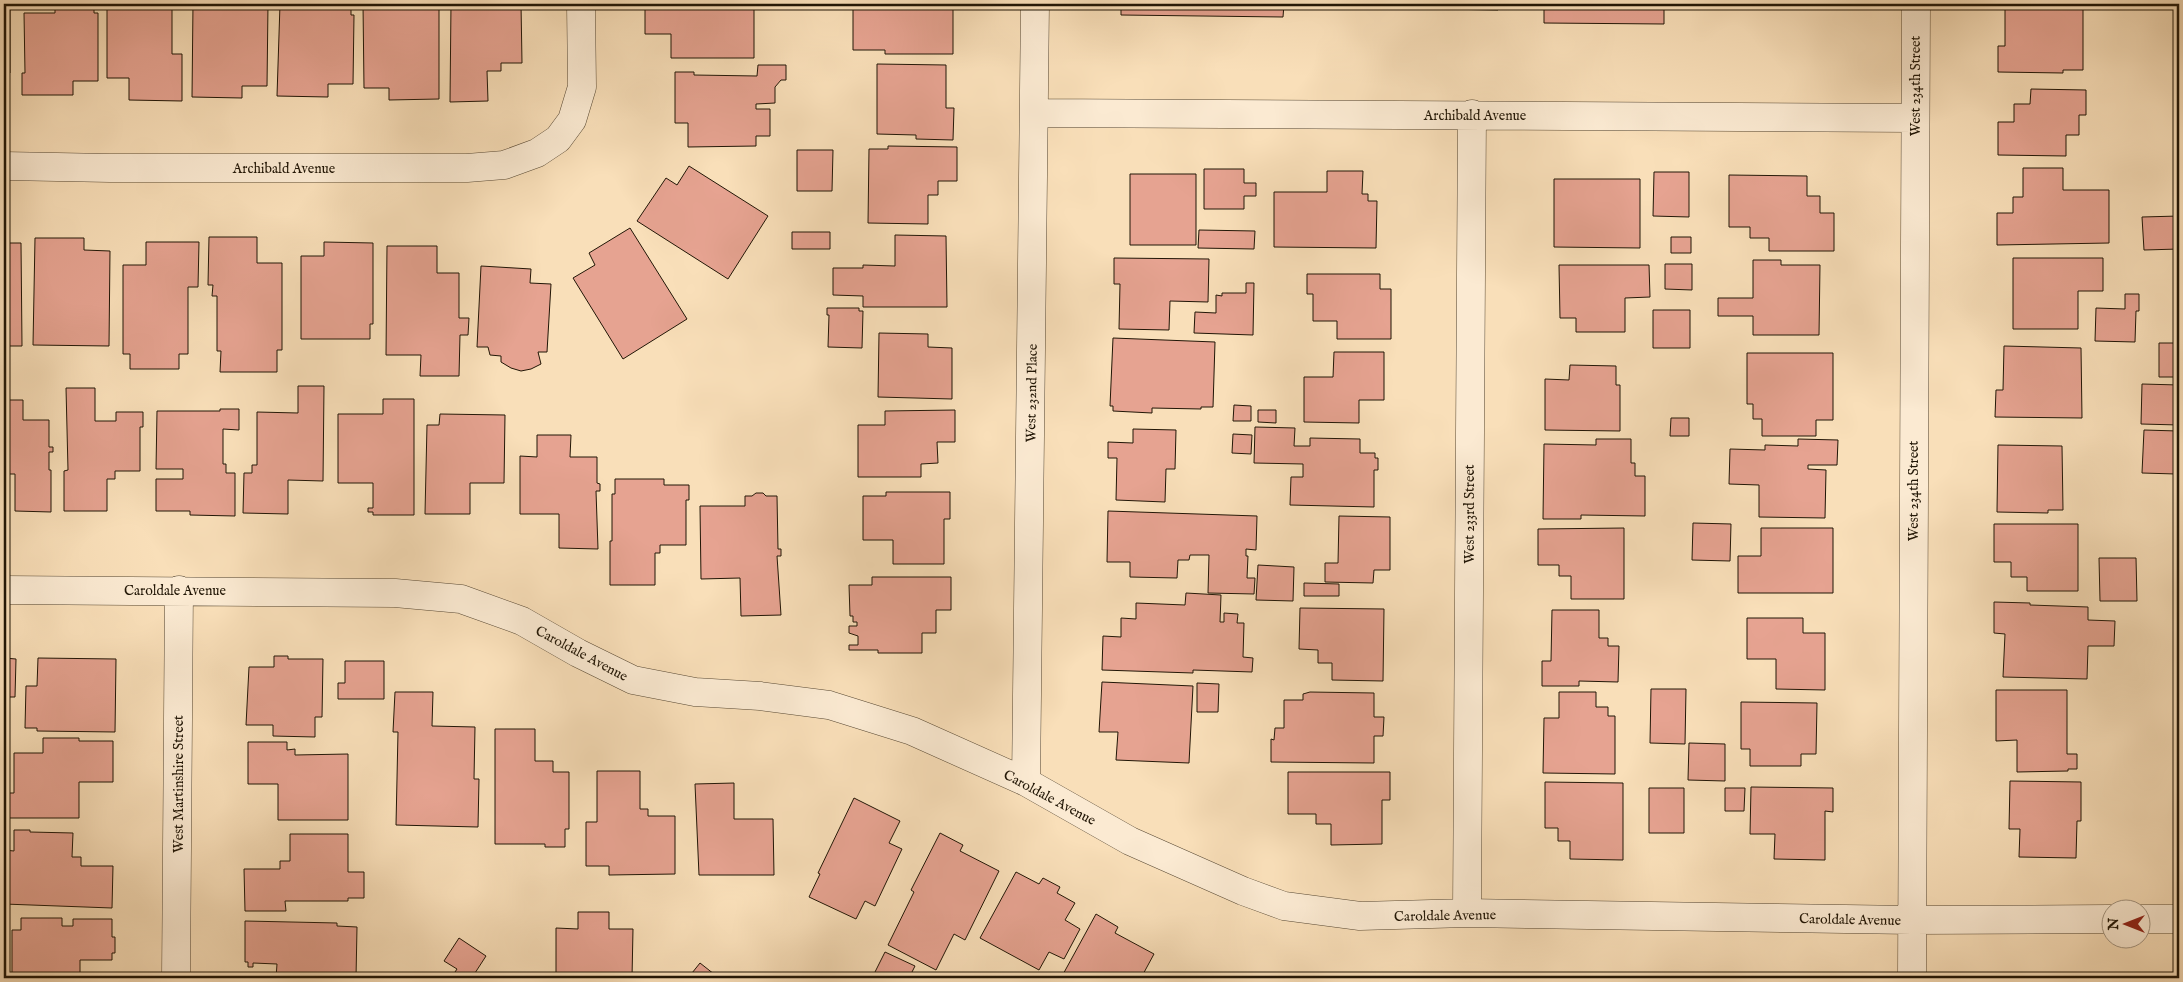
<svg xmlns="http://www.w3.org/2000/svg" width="2183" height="982" viewBox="0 0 2183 982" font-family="'IM FELL English',serif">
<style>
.building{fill:#e6a391;stroke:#211606}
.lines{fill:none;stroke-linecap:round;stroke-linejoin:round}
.minor-casing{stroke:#574833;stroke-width:29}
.minor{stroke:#fbead2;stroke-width:28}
.labels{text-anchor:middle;stroke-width:4;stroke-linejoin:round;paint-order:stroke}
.street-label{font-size:14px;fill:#211606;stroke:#fbead2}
</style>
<rect width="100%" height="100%" fill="#f9dfb9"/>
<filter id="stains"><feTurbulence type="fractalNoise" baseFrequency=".004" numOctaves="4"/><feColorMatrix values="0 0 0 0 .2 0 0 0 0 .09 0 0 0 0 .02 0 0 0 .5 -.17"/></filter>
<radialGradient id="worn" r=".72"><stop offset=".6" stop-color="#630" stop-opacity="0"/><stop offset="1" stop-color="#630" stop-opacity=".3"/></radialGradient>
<path class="building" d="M4,4H10V73H4Z
M55,4H94V13H98V81H73V95H22V73H25L24,13H55Z
M107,4H172V54H182V101L129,100V78H107Z
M193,4H268L267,86H242V98L192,97Z
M280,4H351V15H354L353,84H328V97L277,96Z
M363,4H439V99L389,100V88H364Z
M451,4H521L522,63H501V71H487L488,101L450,102Z
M645,4H754V58H671V34H645Z
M853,4H953V54H885V50H853Z
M1121,4H1284L1283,17L1121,15Z
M1379,4H1498V10L1379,8Z
M1544,4H1664V24L1544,23Z
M2005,4H2083V70H2063V73L1998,72V46H2005Z
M877,64L946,65V108H954L953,140L916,139V135L877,134Z
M758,65H786V80H781L775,87V103L756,104V109H770V136H756V146L688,147V123H675V72H694V75L757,76Z
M2031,89L2086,90V115H2079V135H2066V156L1998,155V122H2014V104H2030Z
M888,146L957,147V181H938V195H928V224L868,223L869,149H888Z
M797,150H833L832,191H797Z
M689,166L768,216L728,279L637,221L666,178L677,185Z
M2023,168H2063V190H2109V243L1997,245V213H2013V197H2023Z
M1204,169H1244V183H1256V196H1244V209H1204Z
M1327,171H1363L1362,194H1368V201H1377L1376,248L1274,247V192H1327Z
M1654,172H1689V217L1653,216Z
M1130,174H1196V245H1130Z
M1729,175L1807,176V196H1820V213H1834V251H1769V238H1750V227H1729Z
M1554,179H1640V248L1554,247Z
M2179,216V249L2144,250L2142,217Z
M630,228L687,319L623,359L573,278L595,265L589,253Z
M1199,230L1255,231L1254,249L1198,248Z
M792,232H830V249H792Z
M895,235L946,236L947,307H863V296L833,295V268H863V265L895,266Z
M209,237H257V263H282V350H277V372H220L221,351H217V296H212L213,285H208Z
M1671,237H1691V253H1671Z
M35,238H84V250L110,251L109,346L33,345Z
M146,242H199L198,287H188V354H179V369H130V354H123V265H146Z
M324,242L373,243V324H370V339H301V256H324Z
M4,243H21L22,346H4Z
M387,246H437V273H459V318H469L468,335H460L459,376H420L421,355H386Z
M1114,258L1209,259L1208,302L1170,301L1169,330L1119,329L1120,284H1114Z
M2013,258H2103V291H2078V329H2013Z
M1753,260H1781V265H1820L1819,335H1753V316H1718V298H1753Z
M1665,264H1692V290L1665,289Z
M1559,265H1649L1650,297L1625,298V332H1576V318H1560Z
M481,266L531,269L530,283L551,284L547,352H538L541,364L531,369L521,371L511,368L501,362V356L490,355L488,347H477Z
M1307,274H1380V289H1391V339H1337V321H1313V294H1307Z
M1246,283H1254L1253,335L1194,333L1195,312L1216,313V295L1222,296V293H1246Z
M2125,294H2139V311H2136L2135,342L2095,341L2096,308L2125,309Z
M827,308H859V311H863L862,348L828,347L829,315H827Z
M1653,310H1690V348H1653Z
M879,333L928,334V347L952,348V399L878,397Z
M1113,338L1215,342L1213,407H1201V409L1152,408V413L1113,411V406H1110Z
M2159,343H2179V377H2159Z
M2004,346L2081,348L2082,418L1995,417L1996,390H2003Z
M1334,352H1384V400H1359V423L1304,422V377H1333Z
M1747,353H1833V420H1816V436H1762V419H1753V404H1747Z
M1570,365L1616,366V385H1620V431L1545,430V379L1569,380Z
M2142,384L2179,385V425L2141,424Z
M298,386H324L323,481L288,480V514L243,513L244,473H252V465H257V412L298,413Z
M66,388H95V421H116V412H143V427H140V471H115V479H107V511H64V471L68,470Z
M383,399H414V515H373V512H368V508H373V483H338V414H383Z
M4,400H23V420H49V447H53V452H49V470H51V512L15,511V474H4Z
M1234,405L1251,406V421H1233Z
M220,409H239V430L223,429V464H226V473H235V516L190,515V511H156V479H183V469H156L157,411H220Z
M955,410V442H937L938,463L921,464V477H858V425H885V411Z
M1258,410H1276V423L1258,422Z
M440,414L505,415L504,483H470V514H425L427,425H439Z
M1671,418H1689V436H1670Z
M1255,427L1295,428L1294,446H1310V438L1360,439V453H1375V458H1378V470H1374V507L1290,505L1291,477H1303V464L1254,463Z
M1133,429L1176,430L1175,469H1166L1165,502L1116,500L1117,458H1108V442L1133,443Z
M2144,430L2178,431L2176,474L2142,473Z
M1233,434L1252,435L1251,454L1232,453Z
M537,435H571L570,457H597V483L600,484V491H596L598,549L559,548V514H520V456L537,457Z
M1596,439H1631V463H1635V476H1645V516L1581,515V519H1543L1544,444L1596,445Z
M1798,439L1838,440L1837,465H1808V469L1826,470L1825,518L1759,517V485L1729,484L1730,449L1765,450V445L1798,446Z
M1998,445L2062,446L2063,510H2048V513L1997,512Z
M615,479H664V485H689V500H686V545H660V553H655V585H610V541H612V494H615Z
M886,492H950V519H944V564H893V540H863V496H886Z
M756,493H763L766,496H777L778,549H781V556H777L781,615L741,616L740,578L701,579L700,506H745V496H752Z
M1108,511L1257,516L1256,550L1246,549V556H1248L1247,578H1255L1254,594L1208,593L1209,555H1190L1189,560H1178L1177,578L1130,577V562H1107Z
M1339,516L1390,517V570H1374L1373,583L1325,582V563H1338Z
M1693,523L1731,524L1730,561L1692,560Z
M1994,524H2078V591H2027V577H2011V562H1994Z
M1624,528V599H1571V576H1559V565H1538V529Z
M1761,528H1833V593H1738V556H1761Z
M2099,558H2136L2137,601H2100Z
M1258,565L1294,567L1293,601L1256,600Z
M872,577H951V610H936V633H922V653H878V650H849V645H858V636L849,633V626H857V622H853V616H850L849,585H872Z
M1304,583L1339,584V596H1304Z
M1186,593L1221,595L1220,622H1224V613L1238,614L1237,623H1244L1243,657L1253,658L1252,672L1193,670V673L1102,670L1103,636L1121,637V618L1136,619V603L1185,605Z
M1994,602L2030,603V605L2088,607V620L2115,621L2114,646H2088L2087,679L2003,677L2005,634L1994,633Z
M1300,608L1384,609L1383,681L1332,680V663H1318V650L1299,649Z
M1552,610H1599V638H1608V646H1619L1618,682L1579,681V686H1542V661H1551Z
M1747,618H1803V633H1825V690L1776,689V659H1747Z
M2177,642H2179V678H2176Z
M274,656H288V659H323L322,717H315V737L273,736V725H246L249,667H274Z
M4,658L16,659L15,697H4Z
M38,658L116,659L115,732L37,731V728H25L26,686H37Z
M345,661H384V699H338V683H345Z
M1102,682L1193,686L1189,763L1116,760L1118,732H1099Z
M1197,683L1219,684L1218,712H1197Z
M1651,689H1686L1685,744L1650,743Z
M1996,690H2067V754H2077V769H2068V771L2017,772V740L1996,741Z
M395,692H433L432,726L475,727L474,779H479L478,827L396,825L398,732H393Z
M1310,692L1374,693V717H1384L1383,736H1374V763L1271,762V739L1274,740L1275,728H1284V700H1303V694Z
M1559,692H1596V707H1608V716H1615V774L1543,773L1544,718H1559Z
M1741,702L1817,703L1816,754H1801V766H1750V749H1741Z
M495,729H535V761H553V772H569V829H565V847H545V844H495Z
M43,738H79V741H113V782H79V818H4V793H14V753H43Z
M248,742H287V750L295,749V755L348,754V820H278V784H248Z
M1689,743L1725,744V781L1688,780Z
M597,771H640V809H648V816H675V874L609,875V866H586V822H597Z
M1288,772H1390V800H1382V844L1331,845V824H1316V814H1288Z
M2010,781L2081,782V821H2077L2076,858L2019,857L2020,829H2009Z
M1545,782L1623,783V860L1570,859V841H1558V828H1545Z
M734,783V819H773L774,875H699L695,784Z
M1751,787L1833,788V812L1825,811V860L1774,859L1775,834H1750Z
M1649,788H1684V833H1649Z
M1725,788H1745L1744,811H1725Z
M854,798L900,821L889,843L902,849L875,906L865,901L856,919L809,897L820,874L818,873Z
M14,830H30V832L73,833L72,857H81V866H113L112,908L4,904V850L14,851Z
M940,833L963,845L960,851L999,871L965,940L954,934L936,970L888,945L914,892L911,890Z
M290,834H348V872H364V898H348V901H285L286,911H245L244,869H280V861H290Z
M1016,872L1039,884L1043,878L1060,887L1057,893L1075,903L1065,920L1080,929L1064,959L1049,952L1039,970L980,938Z
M578,912H609V929H633L632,978H556V928L578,929Z
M1096,914L1118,927L1115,933L1154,954L1141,978H1061Z
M21,918H62V926H73V919H112V937H115V953H112V960H80V978H12V930H21Z
M245,921L337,923V926L357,927L356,978H276L277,964L253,963V967H248V962H245Z
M459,938L486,956L475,973L482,978H451L457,969L444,961Z
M885,952L915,966L909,978H872Z
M700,963L719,978H688Z"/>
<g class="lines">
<defs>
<path id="minor" d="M1035,113L1915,118
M4,166L110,168H467L504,165L537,153L558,139L572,120L582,87L581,4
M4,590L395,593L461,599L522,621L578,653L633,680L695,692L760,696L829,705L912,731L1026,782L1130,841L1243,891L1284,906L1360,916L1467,913L1912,920L2110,919
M1026,782L1035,4
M1467,913L1472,114
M2140,919H2179
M176,978L179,590
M1912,978L1916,4"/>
</defs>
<use href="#minor" class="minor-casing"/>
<use href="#minor" class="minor"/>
</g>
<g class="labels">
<g class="street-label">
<text transform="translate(1915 86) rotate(-90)" y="5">West 234th Street</text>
<text x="1475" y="120">Archibald Avenue</text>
<text x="284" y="173">Archibald Avenue</text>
<text transform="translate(1031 393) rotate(-89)" y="5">West 232nd Place</text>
<text transform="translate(1913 491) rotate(-90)" y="5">West 234th Street</text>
<text transform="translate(1469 514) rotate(-90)" y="5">West 233rd Street</text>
<text x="175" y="595">Caroldale Avenue</text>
<text transform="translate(582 653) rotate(28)" y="5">Caroldale Avenue</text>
<text transform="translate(178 784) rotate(-90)" y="5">West Martinshire Street</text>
<text transform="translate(1050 797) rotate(28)" y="5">Caroldale Avenue</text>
<text transform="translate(1445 915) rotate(-1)" y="5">Caroldale Avenue</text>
<text transform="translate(1850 919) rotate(1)" y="5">Caroldale Avenue</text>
</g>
</g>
<rect width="2183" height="982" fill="none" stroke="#f9dfb9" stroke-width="20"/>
<rect x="5" y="5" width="2173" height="972" fill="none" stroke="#211606" stroke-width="2.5"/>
<rect x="10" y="10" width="2163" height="962" fill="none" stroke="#211606"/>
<g transform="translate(2126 924) rotate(270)"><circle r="24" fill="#fbead2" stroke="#a49580"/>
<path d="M0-4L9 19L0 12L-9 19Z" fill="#8f2418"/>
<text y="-8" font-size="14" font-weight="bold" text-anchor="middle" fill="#211606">N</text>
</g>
<rect width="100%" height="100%" filter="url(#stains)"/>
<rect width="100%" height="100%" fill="url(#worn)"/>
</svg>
